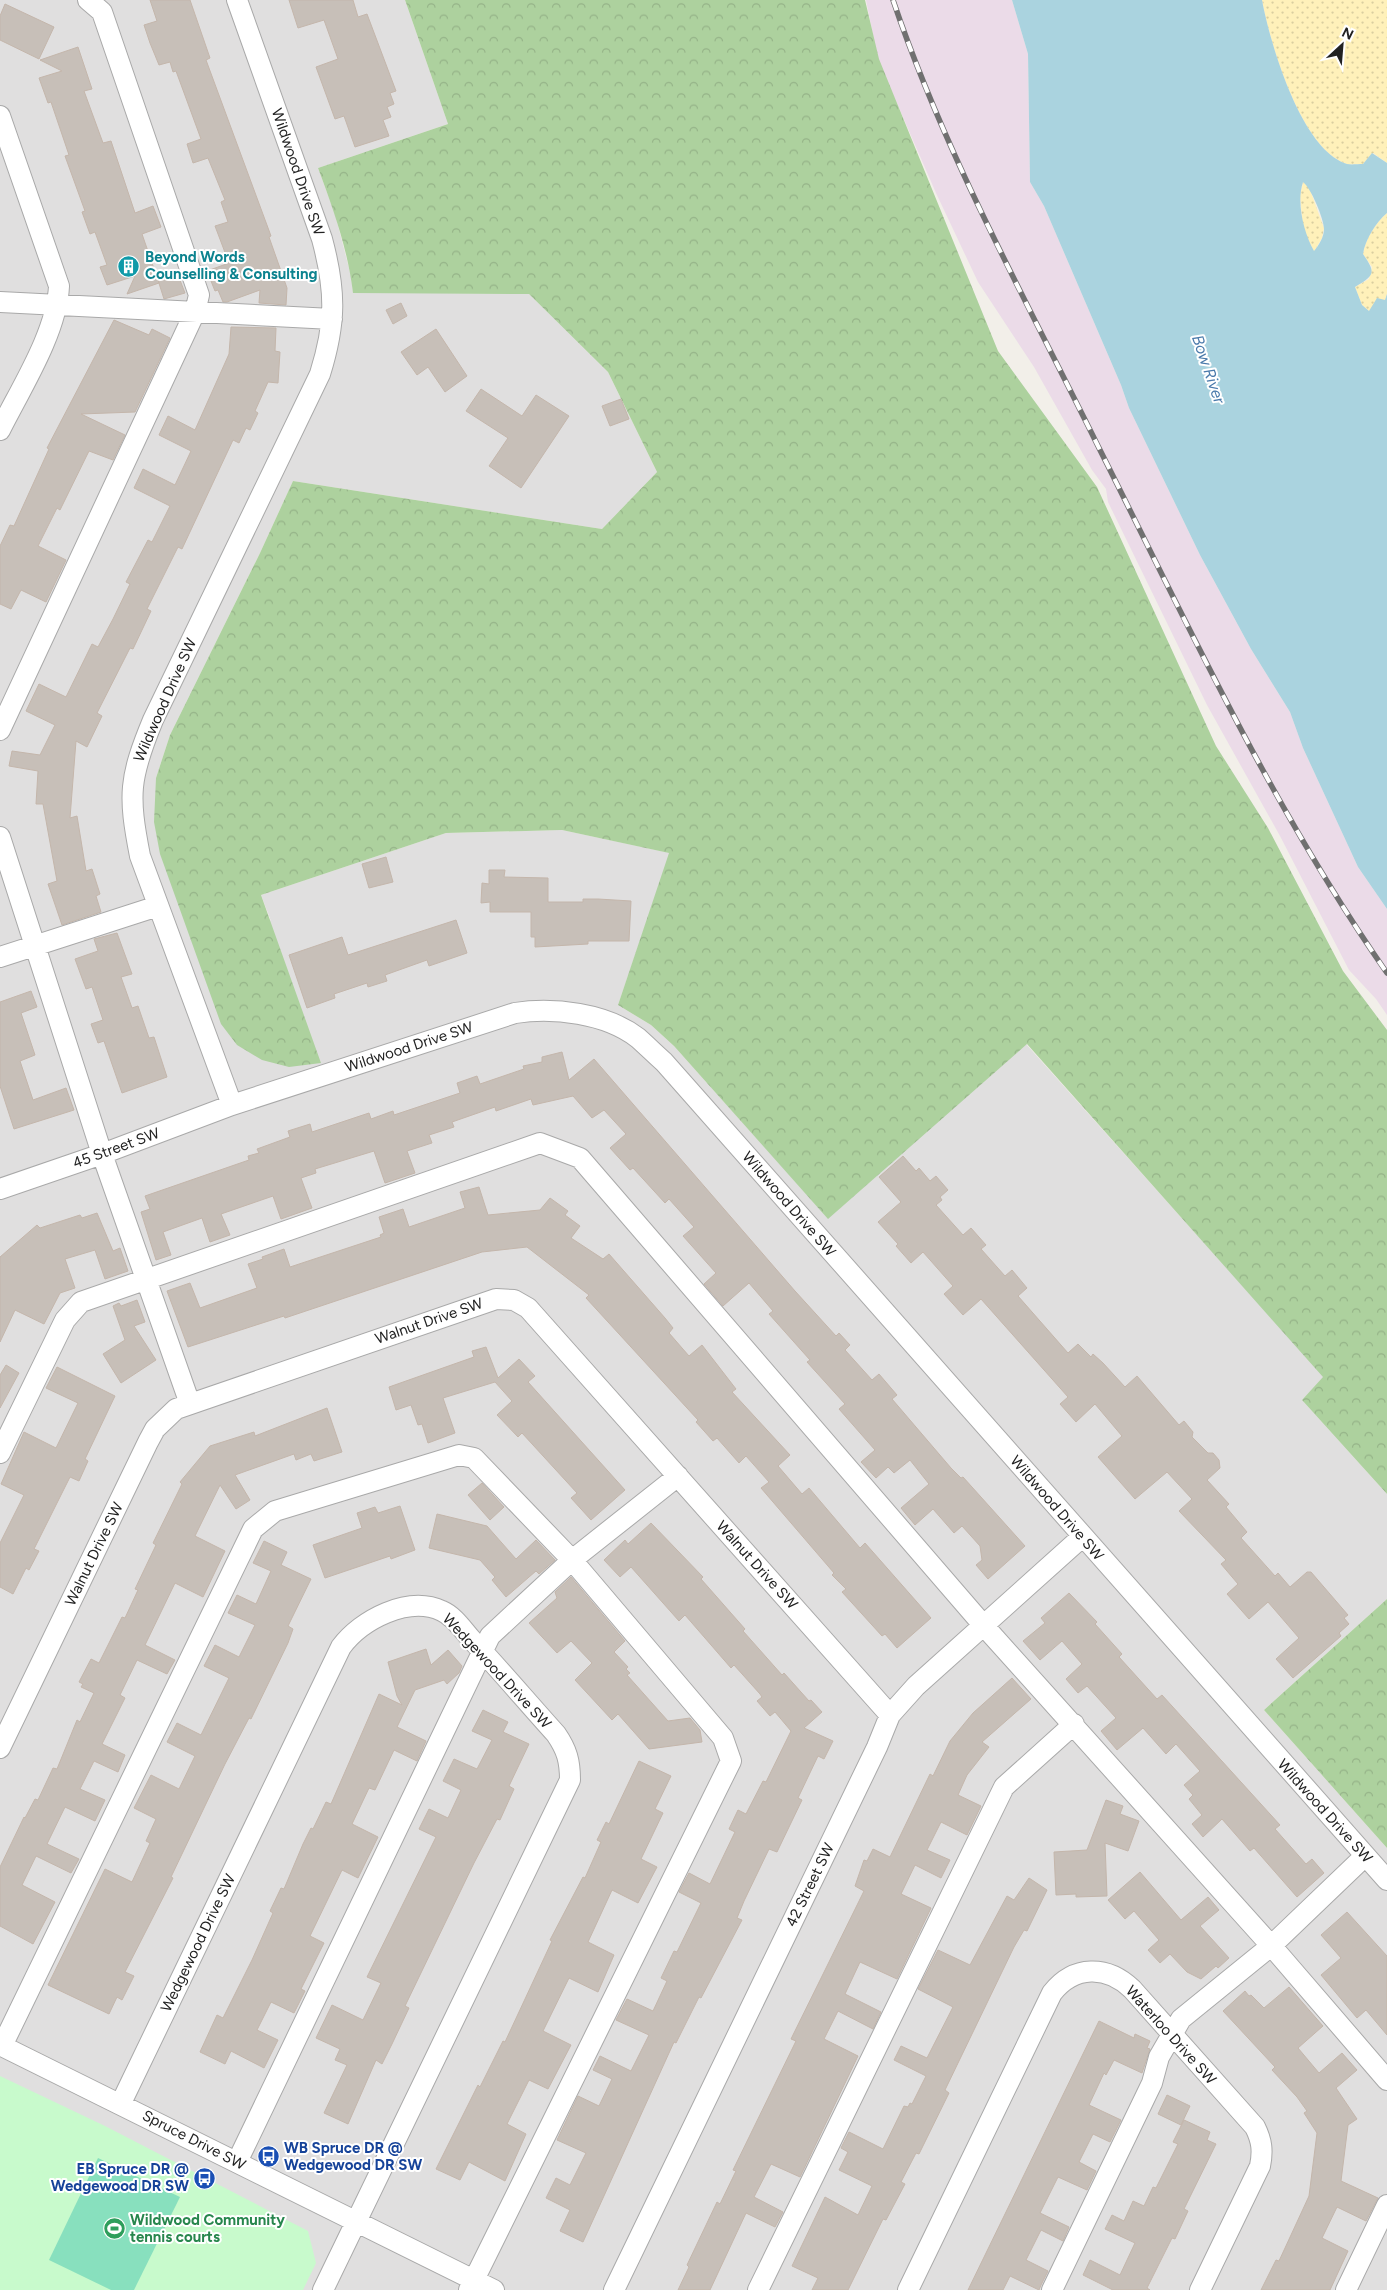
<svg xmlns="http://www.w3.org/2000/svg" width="1387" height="2290" viewBox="0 0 1387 2290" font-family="Figtree,sans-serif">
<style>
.residential{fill:#e0dfdf}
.industrial{fill:#ebdbe8}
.forest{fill:url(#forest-crowns)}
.sand{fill:url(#sand-dots)}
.park{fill:#c8facc}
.pitch{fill:#88e0be}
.water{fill:#aad3df;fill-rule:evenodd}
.building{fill:#c7bfb8;stroke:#c4b6ab}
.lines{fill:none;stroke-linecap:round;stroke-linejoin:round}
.minor-casing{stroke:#a9a9a9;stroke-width:22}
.minor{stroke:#fff;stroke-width:20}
.rail-casing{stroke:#707070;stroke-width:5.5}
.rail{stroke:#fff;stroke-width:4;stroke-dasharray:11;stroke-linecap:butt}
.labels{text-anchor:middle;stroke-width:4;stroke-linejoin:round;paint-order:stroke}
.street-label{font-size:15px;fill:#222;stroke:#fff}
.culture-label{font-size:15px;font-weight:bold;fill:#0d838f;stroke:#fff;text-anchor:start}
.transit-label{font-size:15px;font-weight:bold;fill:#164399;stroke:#fff;text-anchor:start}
.leisure-label{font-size:15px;font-weight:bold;fill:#27864d;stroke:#fff;text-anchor:start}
.water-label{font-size:16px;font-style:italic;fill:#4a7aab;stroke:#fff}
</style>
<defs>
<pattern id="forest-crowns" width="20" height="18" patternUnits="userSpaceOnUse" patternTransform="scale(1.25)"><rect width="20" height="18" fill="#add19e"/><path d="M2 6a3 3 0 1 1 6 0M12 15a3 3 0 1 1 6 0" fill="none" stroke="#95b388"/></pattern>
<pattern id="sand-dots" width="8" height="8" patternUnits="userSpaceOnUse" patternTransform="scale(1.25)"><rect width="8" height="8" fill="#fff1ba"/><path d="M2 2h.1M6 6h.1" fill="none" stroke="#dacea0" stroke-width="1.8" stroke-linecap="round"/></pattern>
</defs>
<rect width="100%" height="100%" fill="#f2efe9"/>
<path class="residential" d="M0,0H405L448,124L318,168L335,214L351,276L353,292L529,294L608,372L657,472L602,529L293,481L260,553L170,735L156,778L271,921L261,895L446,833L562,830L670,853L618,1005L651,1025L674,1046L828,1218L1026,1044L1324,1377L1302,1400L1387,1494V1599L1264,1710L1387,1848V2290H0Z"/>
<path class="industrial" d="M866,0H1012L1028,54L1030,182L1044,206L1121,385L1129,408L1200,555L1251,649L1290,712L1303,748L1358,867L1387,909V1015L1376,999L1349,970L1280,836L1207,705L1128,543L1108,502L1106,489L1092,470L1034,367L978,282L936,193L878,60Z"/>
<path class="forest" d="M405,0H865L879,59L998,351L1097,487L1216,746L1268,828L1343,971L1387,1030V1494L1302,1400L1323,1377L1027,1044L828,1219L674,1046L651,1025L618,1005L669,853L562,830L446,833L261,895L321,1063L289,1067L262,1060L237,1045L221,1024L160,854L154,822L156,778L170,735L260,553L293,481L602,529L657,472L608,372L529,294L353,293C348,250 333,208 318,168L448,124Z
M1387,1599V1848L1264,1710Z"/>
<path class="sand" d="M1262,0H1387V163L1373,153L1363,164C1358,164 1351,165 1347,164C1301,150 1270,43 1262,0Z
M1303,182L1309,187L1324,228L1322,238L1314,252L1303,229L1300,196Z
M1387,213V294L1385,300L1369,311L1362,305L1355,287L1369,279L1372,267L1363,254C1365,240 1376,222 1387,213Z"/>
<path class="park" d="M0,2076L105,2126L308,2231L316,2263L303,2290H0Z"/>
<path class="pitch" d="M98,2158L180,2197L134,2290H111L49,2260Z"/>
<path class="water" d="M1012,0H1262C1270,43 1301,150 1347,164C1351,165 1358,164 1363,164L1372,153L1387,163V213C1376,222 1365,240 1363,254C1376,273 1375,275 1355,287L1362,305L1369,311L1377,298L1385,300L1387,294V909L1358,867L1303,748L1290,712L1251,649L1200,555L1129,408L1121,385L1044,206L1030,182L1028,54ZM1303,182C1311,188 1324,219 1324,229C1324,237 1319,245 1314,251C1304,233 1296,203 1303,182Z"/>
<path class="building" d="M150,0H190L210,58L206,60L271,236L269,237L287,288L286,305L259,303L260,290L227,302H223L218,290L215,291L207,271L229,263L215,226L228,222L221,202L225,200L208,158L193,163L187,144L201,139L176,71L173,72L170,62L159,65L150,43L144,25L157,21Z
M289,0H353L358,17L367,14L396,91L390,93L394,104L387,107L391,117L383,120L389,136L355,147L344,116L335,119L316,67L338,59L324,20L298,28Z
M5,4L54,27L39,59L0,40V16Z
M78,47L92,89L84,91L103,143L111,141L135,213L153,206L161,227L142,234L159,283L127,294L135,276L107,285L100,267L107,265L95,232L90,234L82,212L85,211L65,156L69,155L51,102L48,103L39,78L62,71L40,60Z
M176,270L185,293L164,299L157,277Z
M401,303L407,316L393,324L386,310Z
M114,320L149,335L152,329L170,338L135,412L81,414L125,435L113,460L89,451L60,510L57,508L38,546L66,560L46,602L21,590L11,609L0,604V546L10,525L14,526L49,449L47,448Z
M231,327L276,328L275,351L280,352L278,383L268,382L255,411L258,413L250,430L246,428L239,443L233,440L182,549L178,547L147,609L151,611L133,649L130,648L97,713L102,716L87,747L76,741L70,818L77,816L86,871L92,869L100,894L96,896L101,912L62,925L48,884L57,881L43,804H36L38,771L9,766L12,751L40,755L55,725L26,711L39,684L66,697L92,644L98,647L113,619L130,584L126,582L148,540L152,542L170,506L134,488L143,469L175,485L191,451L159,435L168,416L195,430L229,354Z
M436,329L467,376L445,392L428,367L417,375L401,352Z
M481,389L522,416L536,395L569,416L521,488L489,466L508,438L466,411Z
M621,399L629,419L610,426L602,406Z
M386,857L393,882L369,888L362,864Z
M489,870H505L504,877L548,878V902H583V899H598L631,901L629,941H588V944L535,947V937H531V912H490V902L481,903L482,883L489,884Z
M456,920L467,953L429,966L427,960L385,975L387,981L368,987L367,983L334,994L335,998L307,1008L289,955L342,937L348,955Z
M117,933L132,974L121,977L132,1008L138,1006L149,1038L154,1037L167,1077L122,1093L104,1041L98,1043L91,1024L103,1020L92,987L86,989L75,959L98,951L94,939Z
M31,991L37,1007L21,1013L35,1055L20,1061L33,1100L66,1088L74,1110L14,1129L0,1086V1002Z
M562,1052L569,1080L594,1059L795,1291L836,1336L839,1333L850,1345L845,1350L872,1380L879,1374L897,1395L892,1399L951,1468L961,1478L963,1477L1025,1546L988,1579L976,1565L982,1560L980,1546L962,1526L954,1533L933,1509L915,1525L901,1508L929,1484L910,1460L894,1473L888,1467L876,1478L861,1462L875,1450L839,1409L845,1404L807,1362L810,1360L769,1314L773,1311L749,1283L723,1306L704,1284L716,1273L683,1236L694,1227L669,1199L665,1203L633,1168L630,1170L610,1148L626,1134L604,1110L592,1118L573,1096L533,1105L531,1099L496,1111L495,1107L452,1122L454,1127L429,1135L432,1143L407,1151L415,1173L385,1183L374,1151L315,1169L316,1173L301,1178L312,1208L281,1219L273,1196L221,1214L230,1235L210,1242L202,1218L163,1232L171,1255L156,1260L141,1212L150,1209L145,1196L249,1160L248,1156L259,1153L257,1149L290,1137L288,1131L310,1124L312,1132L369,1113L371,1119L393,1111L394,1115L460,1093L457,1083L477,1076L480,1084L524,1069L523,1066L542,1062V1057Z
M903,1156L916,1171L919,1168L930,1181L936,1176L948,1190L940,1197L942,1200L936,1205L963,1235L971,1228L986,1245L981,1249L1005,1276L1012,1270L1027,1288L1018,1296L1068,1353L1078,1344L1091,1357L1093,1354L1103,1363L1125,1387L1137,1376L1179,1425L1184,1421L1193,1432L1192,1437L1208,1453H1213L1219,1460L1220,1468L1207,1480L1229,1504L1226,1507L1247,1532L1241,1538L1275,1576L1278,1573L1290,1587L1307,1572H1311L1348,1615L1344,1618L1349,1624L1339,1633L1341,1636L1293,1678L1276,1659L1299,1638L1268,1602L1249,1619L1227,1594L1238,1584L1221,1564L1226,1560L1179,1511L1192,1499L1167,1472L1135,1499L1098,1457L1122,1436L1095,1404L1076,1422L1060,1404L1068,1397L981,1299L963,1315L944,1294L953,1286L923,1252L911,1263L896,1246L898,1244L878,1222L901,1202L879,1177Z
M479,1187L488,1215L540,1210L550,1198L568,1211L565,1215L580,1226L571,1238L603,1259L609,1254L665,1318L673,1328L669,1333L689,1356L702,1345L736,1389L732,1392L790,1455L778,1466L802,1494L809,1488L860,1548L865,1543L931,1618L897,1648L885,1634L882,1636L842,1592L846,1589L832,1575L834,1573L761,1488L769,1482L746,1456L739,1463L717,1438L713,1441L696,1422L698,1420L586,1298L589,1295L527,1247L482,1252L285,1318L284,1316L188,1347L167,1291L190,1283L200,1308L257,1288L248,1264L263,1259L262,1257L284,1249L290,1267L381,1237L380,1235L384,1233L379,1217L403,1209L409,1227L465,1208L460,1192Z
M97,1213L113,1251L120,1248L128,1271L105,1279L95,1250L65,1259L75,1288L60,1293L44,1324L15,1310L0,1342V1257L37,1225L40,1228L80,1215L82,1218Z
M137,1300L145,1322L134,1326L156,1360L121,1383L103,1354L125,1340L113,1306L119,1303L121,1306Z
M486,1347L498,1378L519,1359L535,1376L528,1382L625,1490L591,1520L571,1498L577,1493L522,1433L518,1437L497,1415L512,1401L495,1382L443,1398L455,1433L428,1443L422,1424L418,1425L411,1405L396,1410L389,1387L474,1357L472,1351Z
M6,1365L19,1373L0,1408V1375Z
M57,1367L115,1396L85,1459L88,1461L79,1481L70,1477L34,1549L39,1551L29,1570L26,1568L13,1594L0,1587V1543L24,1495L1,1484L24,1432L56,1448L78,1403L46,1388Z
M327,1408L342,1452L314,1461L311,1454L296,1460L294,1454L235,1475L250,1500L236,1509L220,1485L195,1536L225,1551L203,1597L175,1583L145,1645L175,1660L167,1674L137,1660L120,1695L125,1698L102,1744L125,1755L118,1772L94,1761L80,1789L105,1800L95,1821L65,1807L47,1844L79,1859L71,1873L36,1856L22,1885L55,1902L33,1944L0,1926V1867L24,1817L25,1818L35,1799L38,1800L53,1768L57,1769L77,1720L80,1722L94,1693L81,1687L83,1684L79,1682L91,1659L99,1663L122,1617L125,1618L138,1590L135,1589L156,1545L153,1543L182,1484L180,1482L210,1446L254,1432L255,1436Z
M482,1483L504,1507L490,1520L468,1495Z
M400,1506L415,1550L391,1559L390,1556L325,1578L313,1545L362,1528L357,1513L375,1507L378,1513Z
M437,1514L487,1526L516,1559L536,1540L555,1560L539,1574L536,1571L506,1597L492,1580L495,1577L480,1560L429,1548Z
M651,1523L703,1577L701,1579L745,1629L743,1631L782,1675L784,1673L809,1701L811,1700L822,1712L804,1728L833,1741L824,1759L818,1756L798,1798L802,1800L777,1852L769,1849L744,1901L737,1918L742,1920L701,1998L699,1997L676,2043L674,2042L583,2242L560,2231L570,2210L546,2198L556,2178L570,2185L586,2153L557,2140L578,2096L599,2106L612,2079L593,2070L600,2056L631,2071L649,2035L616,2020L627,1999L653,2011L667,1981L661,1978L674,1951L677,1952L701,1903L679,1892L689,1873L710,1884L735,1832L729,1829L738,1810L746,1814L763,1781L766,1782L791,1731L775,1712L770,1716L757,1701L762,1697L760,1694L734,1665L731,1668L685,1615L679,1621L631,1567L620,1577L604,1560L625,1540L628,1544Z
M264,1541L287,1552L281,1565L311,1579L288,1626L293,1629L288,1643L251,1719L249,1718L225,1764L171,1877L173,1878L125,1972L134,1976L122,2000L117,1997L109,2014L48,1985L105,1869L132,1882L150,1843L146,1841L156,1819L134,1808L151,1775L179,1789L195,1756L167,1742L177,1723L201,1735L229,1678L204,1666L215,1645L239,1657L255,1625L228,1613L237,1595L256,1604L271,1571L253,1563Z
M571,1577L625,1641L614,1652L628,1667L626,1669L630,1673L627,1675L668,1721L690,1718L700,1730L702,1742L649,1749L618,1714L612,1720L575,1680L592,1663L571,1641L557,1653L529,1623L557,1598L555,1592Z
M1069,1593L1097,1622L1095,1624L1122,1654L1119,1657L1157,1699L1162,1695L1280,1825L1275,1829L1306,1864L1312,1859L1324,1873L1297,1897L1254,1848L1250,1851L1222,1819L1203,1837L1192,1824L1202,1815L1189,1799L1193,1795L1184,1785L1200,1771L1176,1744L1166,1754L1143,1728L1117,1750L1101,1731L1116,1718L1087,1686L1078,1693L1066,1679L1082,1664L1062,1641L1040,1660L1023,1641L1045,1623L1041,1618Z
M426,1649L431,1665L448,1650L462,1666L459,1673L447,1684L444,1680L415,1690L397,1727L426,1741L417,1761L394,1750L375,1790L369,1788L352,1824L378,1837L358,1878L342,1870L310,1936L324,1943L301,1989L305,1991L294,2013L271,2002L257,2030L278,2040L264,2068L231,2051L225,2064L200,2052L217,2015L223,2018L252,1960L273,1913L270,1911L281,1888L284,1889L303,1844L311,1828L313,1829L326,1802L331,1804L379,1694L402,1705L397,1696L388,1662Z
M1012,1678L1031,1699L982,1742L989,1747L967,1775L958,1795L981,1806L967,1835L941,1822L927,1850L950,1860L941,1878L915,1865L901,1894L931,1908L897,1979L860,1962L845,1994L881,2012L873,2029L838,2011L824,2039L858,2056L800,2177L771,2164L754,2197L783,2212L775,2227L746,2213L710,2290H678L689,2267L687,2265L717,2202L720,2204L736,2171L733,2170L796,2041L791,2039L864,1891L855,1886L864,1860L867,1861L873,1849L890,1857L930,1774L933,1776L950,1741L973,1713Z
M483,1710L508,1722L503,1732L529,1744L509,1786L514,1789L500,1820L497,1819L474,1863L405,2006L409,2008L392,2044L382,2064L376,2060L348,2124L324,2113L347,2065L335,2060L340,2049L316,2038L332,2005L363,2020L381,1983L367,1977L436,1837L419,1829L429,1809L448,1818L461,1790L443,1781L454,1759L477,1769L492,1740L472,1731Z
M639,1761L671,1776L655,1809L663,1813L641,1859L657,1867L638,1903L612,1890L588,1942L614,1955L598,1992L569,1978L543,2031L571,2045L548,2089L529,2080L507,2124L526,2134L505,2181L469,2162L460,2180L436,2169L478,2085L480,2087L503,2041L505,2042L552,1941L550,1940L583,1877L585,1878L601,1842L597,1840L606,1822L609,1824Z
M1106,1800L1123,1806L1120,1814L1139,1821L1128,1851L1105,1843L1107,1896L1076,1897V1894L1056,1895L1054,1852L1087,1850Z
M1140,1872L1181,1920L1208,1897L1219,1910L1200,1926L1229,1958L1218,1968L1216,1966L1201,1979L1187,1972L1170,1954L1160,1963L1148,1950L1159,1940L1134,1911L1125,1919L1108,1900Z
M1029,1878L1047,1890L1027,1931L1024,1930L1014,1947L945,2090L949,2093L919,2154L916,2153L901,2182L905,2184L886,2220L883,2219L848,2290H812L818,2278L792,2266L825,2197L858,2215L872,2186L839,2170L848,2152L841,2148L849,2132L883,2149L904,2106L908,2107L910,2103L912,2104L926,2076L894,2060L901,2046L927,2058L953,2007L918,1989L938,1950L970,1965L1007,1896L1014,1900Z
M1347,1912L1387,1956V2035L1366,2010L1357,2018L1321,1975L1341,1958L1321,1935Z
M1289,1987L1323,2026L1298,2048L1319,2073L1342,2053L1357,2070L1336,2088L1357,2119L1348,2125L1341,2181L1378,2198L1366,2221L1337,2207L1322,2238L1348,2251L1330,2290H1261L1276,2260L1279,2261L1309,2196L1317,2133L1304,2113L1307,2111L1297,2097L1272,2070L1275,2067L1223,2011L1245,1991L1249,1996L1251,1995L1264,2008Z
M1099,2021L1134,2038L1135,2034L1150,2041L1147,2048L1150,2049L1142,2073L1114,2060L1106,2075L1104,2073L1089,2105L1121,2120L1110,2142L1093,2134L1079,2162L1096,2171L1087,2190L1058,2177L1040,2213L1069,2227L1063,2241L1041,2230L1026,2260L1048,2271L1041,2285L1039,2290L1010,2276L1003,2290H968Z
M1167,2095L1190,2106L1181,2125L1158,2114Z
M1184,2120L1210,2132L1207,2140L1216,2144L1184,2209L1188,2211L1175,2239L1172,2238L1147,2288L1150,2290H1113L1083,2275L1090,2260L1120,2275L1135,2243L1105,2229L1112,2215L1124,2221L1133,2201L1144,2206L1153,2187L1156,2188L1178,2144L1173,2142Z"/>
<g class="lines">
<defs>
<path id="minor" d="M237,0L322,239C336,291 336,323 320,374L153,720C129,778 128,795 140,856L232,1105L515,1013C553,1007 606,1013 638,1038C647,1046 655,1054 664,1062L1387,1880
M0,116L59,286C57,332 21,388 0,430
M0,302L332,319
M0,730L195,312L199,295L102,12L88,0
M0,837L102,1154L190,1404
M0,957L158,906
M0,1189L102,1154L232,1105
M0,1453L65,1320L81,1302L540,1143L580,1158L984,1626L1275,1950L1387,2080
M0,1748L148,1442L155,1429L176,1409L496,1299L514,1300L528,1308L890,1715
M0,2045L494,2290
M2,2046L253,1529L275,1511L459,1455L474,1458L572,1560L723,1738L731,1761L469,2290
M121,2103L341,1647C361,1620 408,1595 442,1611C454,1616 463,1630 472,1640C501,1671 528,1703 556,1734C567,1750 570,1761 570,1780L323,2290
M237,2162L490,1636L572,1560L678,1476
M614,2290L877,1747L890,1715L916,1686L1082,1537
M758,2290L1004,1787L1074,1724
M908,2290L1052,1993C1074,1965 1107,1965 1132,1989L1255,2127C1262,2141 1263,2151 1260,2166L1200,2290
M1052,2290L1152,2083L1159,2057L1181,2019L1271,1946L1365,1856
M1346,2290L1387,2205"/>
</defs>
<use href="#minor" class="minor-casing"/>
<use href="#minor" class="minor"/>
<defs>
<path id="rail" d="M893,0C945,154 1025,298 1097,444C1187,623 1272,808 1387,973"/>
</defs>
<use href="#rail" class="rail-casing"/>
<use href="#rail" class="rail"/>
</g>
<defs>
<symbol id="building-disc" viewBox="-11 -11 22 22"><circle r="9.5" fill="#0f9aa8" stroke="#fff"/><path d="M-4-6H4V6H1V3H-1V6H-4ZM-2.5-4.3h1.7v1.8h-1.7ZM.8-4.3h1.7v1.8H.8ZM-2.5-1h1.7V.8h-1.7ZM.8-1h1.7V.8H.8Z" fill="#fff"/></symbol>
<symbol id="bus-disc" viewBox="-11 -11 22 22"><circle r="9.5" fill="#1a4fb4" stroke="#fff"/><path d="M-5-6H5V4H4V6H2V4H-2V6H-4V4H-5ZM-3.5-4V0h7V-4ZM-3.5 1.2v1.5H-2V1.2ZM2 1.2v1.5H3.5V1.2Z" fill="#fff"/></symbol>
<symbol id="stadium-disc" viewBox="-11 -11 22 22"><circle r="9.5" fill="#2e9e5b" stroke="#fff"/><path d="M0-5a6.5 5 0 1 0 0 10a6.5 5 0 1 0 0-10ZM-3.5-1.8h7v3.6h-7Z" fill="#fff"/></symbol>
</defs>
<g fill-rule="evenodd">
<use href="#building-disc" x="116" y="254" width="25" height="25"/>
<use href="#bus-disc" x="256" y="2144" width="25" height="25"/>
<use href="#bus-disc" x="192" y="2166" width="25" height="25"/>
<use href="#stadium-disc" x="102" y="2216" width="25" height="25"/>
</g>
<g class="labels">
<g class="street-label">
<text transform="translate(298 172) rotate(71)" y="5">Wildwood Drive SW</text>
<text transform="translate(165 700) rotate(-66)" y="5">Wildwood Drive SW</text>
<text transform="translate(409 1047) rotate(-18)" y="5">Wildwood Drive SW</text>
<text transform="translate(116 1148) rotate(-20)" y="5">45 Street SW</text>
<text transform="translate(789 1204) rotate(49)" y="5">Wildwood Drive SW</text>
<text transform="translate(429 1321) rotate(-19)" y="5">Walnut Drive SW</text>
<text transform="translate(1057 1508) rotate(49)" y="5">Wildwood Drive SW</text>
<text transform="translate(94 1554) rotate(-64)" y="5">Walnut Drive SW</text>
<text transform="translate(757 1565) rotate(48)" y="5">Walnut Drive SW</text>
<text transform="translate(497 1671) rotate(47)" y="5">Wedgewood Drive SW</text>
<text transform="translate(1325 1811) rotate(48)" y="5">Wildwood Drive SW</text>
<text transform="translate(810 1885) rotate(-64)" y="5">42 Street SW</text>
<text transform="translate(198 1943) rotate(-64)" y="5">Wedgewood Drive SW</text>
<text transform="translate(1171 2035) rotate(48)" y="5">Waterloo Drive SW</text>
<text transform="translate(194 2140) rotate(27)" y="5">Spruce Drive SW</text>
</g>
<g class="culture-label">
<text x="145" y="262">Beyond Words<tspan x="145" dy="17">Counselling &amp; Consulting</tspan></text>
</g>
<g class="transit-label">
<text x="284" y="2153">WB Spruce DR @<tspan x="284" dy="17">Wedgewood DR SW</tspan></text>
<text x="189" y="2174" text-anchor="end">EB Spruce DR @<tspan x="189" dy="17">Wedgewood DR SW</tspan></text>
</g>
<g class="leisure-label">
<text x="130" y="2225">Wildwood Community<tspan x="130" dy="17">tennis courts</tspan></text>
</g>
<g class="water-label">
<text transform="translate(1209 369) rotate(71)" y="6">Bow River</text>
</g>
</g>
<g transform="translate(1342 45) rotate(26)" stroke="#ffffff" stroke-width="4" paint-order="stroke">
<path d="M0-4L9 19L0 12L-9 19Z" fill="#222222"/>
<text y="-8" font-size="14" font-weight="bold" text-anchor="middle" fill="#222222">N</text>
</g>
</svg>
